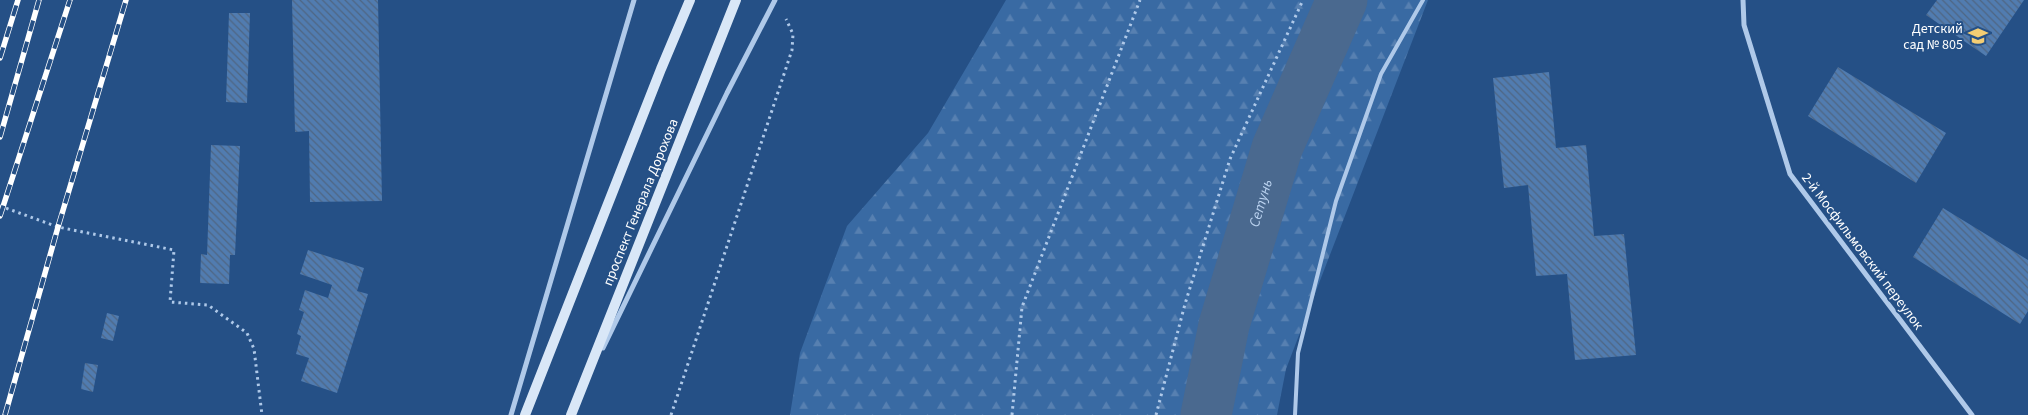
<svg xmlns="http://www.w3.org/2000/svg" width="2028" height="415" viewBox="0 0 2028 415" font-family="'Source Sans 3',sans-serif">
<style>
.forest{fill:url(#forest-firs)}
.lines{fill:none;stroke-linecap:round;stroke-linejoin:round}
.river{stroke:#4a698f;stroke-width:51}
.building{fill:url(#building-back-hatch)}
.path{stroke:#afc9e9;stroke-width:3;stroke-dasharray:2.5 4;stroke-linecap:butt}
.lane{stroke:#afc9e9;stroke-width:4}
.street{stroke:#afc9e9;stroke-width:5}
.secondary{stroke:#d9e7f7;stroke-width:10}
.rail-casing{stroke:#fff;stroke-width:5.5}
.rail{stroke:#255086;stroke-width:4;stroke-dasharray:11;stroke-linecap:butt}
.labels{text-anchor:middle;stroke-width:4;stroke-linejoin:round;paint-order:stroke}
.poi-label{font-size:14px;fill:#fff;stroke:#255086;text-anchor:end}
.street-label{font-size:14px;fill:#fff;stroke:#255086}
.water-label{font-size:15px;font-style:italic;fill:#bbd3f0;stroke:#255086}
</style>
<defs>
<pattern id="forest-firs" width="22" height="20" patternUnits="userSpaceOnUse" patternTransform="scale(1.25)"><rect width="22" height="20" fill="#396aa3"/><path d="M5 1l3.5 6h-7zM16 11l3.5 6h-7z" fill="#5780b1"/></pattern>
<pattern id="building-back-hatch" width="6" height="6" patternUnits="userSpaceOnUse" patternTransform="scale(1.25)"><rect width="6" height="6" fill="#517cb0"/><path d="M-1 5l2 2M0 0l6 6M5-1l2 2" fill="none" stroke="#4f6683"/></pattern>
</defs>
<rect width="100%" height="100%" fill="#255086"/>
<path class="forest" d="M1006,0H1428L1286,369L1277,415H790L800,353L847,226L928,133Z"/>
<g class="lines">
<path class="river" id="s1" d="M1206,415L1224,325L1277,148L1342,0"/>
</g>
<path class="building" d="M292,0H378L382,201L310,202L309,131L295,132Z
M1937,0H2024L1986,56L1926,15Z
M229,13H250L247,103L226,102Z
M1838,67L1946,133L1916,183L1808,116Z
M1549,72L1556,148L1586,145L1594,236L1624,234L1636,355L1575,360L1567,274L1536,276L1528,185L1504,188L1493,78Z
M211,145L240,146L235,255H230L229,284L200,283L201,254L207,255Z
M1943,208L2028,260V311L2020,324L1913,257Z
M308,250L364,268L357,291L368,294L337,393L301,381L309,358L296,354L301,336L297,334L304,312L299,310L305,290L328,298L332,285L300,274Z
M107,313L119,316L113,341L101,338Z
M85,363L98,365L93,392L81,389Z"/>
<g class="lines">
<path class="path" d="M0,206L58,227L174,250L170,302L208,305L247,333L254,349L262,415
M671,415L792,50L793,34L786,19
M1012,415L1022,307L1140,0
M1156,415L1185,304L1230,159L1303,0"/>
<path class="lane" d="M1295,415L1298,353L1336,201L1381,74L1423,0"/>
<path class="street" d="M1743,0L1744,25L1790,174L1972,415
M603,348L727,93L775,0
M511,415L634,0"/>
<path class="secondary" d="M525,415L661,69L690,0
M571,415L736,0"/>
<defs>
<path id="rail" d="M0,58L18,0
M0,137L39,0
M0,216L70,0
M5,415L58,227L126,0"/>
</defs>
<use href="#rail" class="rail-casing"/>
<use href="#rail" class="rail"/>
</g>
<defs>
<symbol id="school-bare" viewBox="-9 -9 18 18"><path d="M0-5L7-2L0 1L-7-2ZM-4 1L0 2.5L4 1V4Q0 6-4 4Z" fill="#f3cd73" stroke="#255086" stroke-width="2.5" paint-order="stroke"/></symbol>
</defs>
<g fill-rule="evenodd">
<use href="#school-bare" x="1964" y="22" width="28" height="28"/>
</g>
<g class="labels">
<g class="poi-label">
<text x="1963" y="33">Детский<tspan x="1963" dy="16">сад № 805</tspan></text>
</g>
<g class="street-label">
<text transform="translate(640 202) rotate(-68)" y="5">проспект Генерала Дорохова</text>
<text transform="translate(1863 251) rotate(53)" y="5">2-й Мосфильмовский переулок</text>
</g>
<g class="water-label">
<text dy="5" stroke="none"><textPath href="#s1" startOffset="219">Сетунь</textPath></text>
</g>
</g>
</svg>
